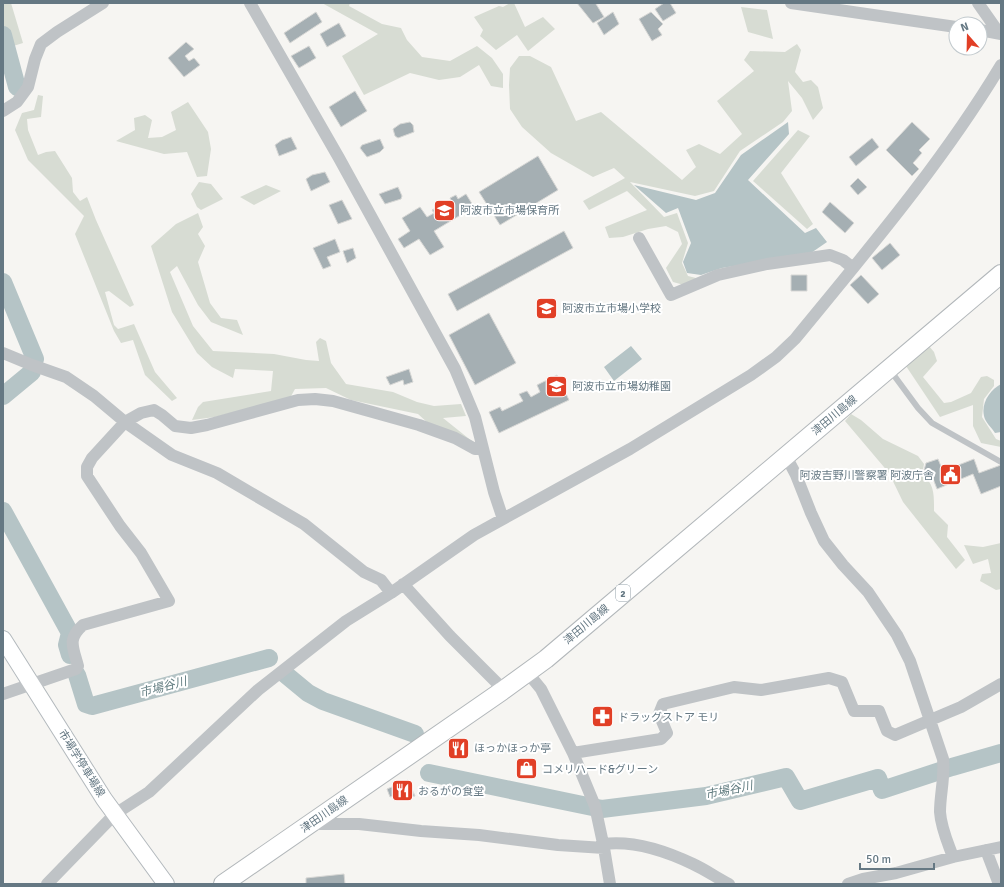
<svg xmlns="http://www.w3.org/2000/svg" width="1004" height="887" viewBox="0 0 1004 887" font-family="Signika,'Noto Sans JP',sans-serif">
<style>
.green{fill:#d7dcd3}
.water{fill:#b5c4c6}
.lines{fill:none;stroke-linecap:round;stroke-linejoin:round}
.river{stroke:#b5c4c6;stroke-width:18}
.building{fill:#a5afb3;stroke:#d7d7d5}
.secondary-casing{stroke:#b3b9bd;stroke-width:18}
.primary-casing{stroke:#b2b7ba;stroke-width:20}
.lane{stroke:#bfc3c6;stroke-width:6}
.street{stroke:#bfc3c6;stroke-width:12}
.secondary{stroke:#fff;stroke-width:16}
.primary{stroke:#fff;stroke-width:18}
.labels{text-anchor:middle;stroke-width:4;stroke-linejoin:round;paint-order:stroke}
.shield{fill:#fff;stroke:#93a0a8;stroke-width:1}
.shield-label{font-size:10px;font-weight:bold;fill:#657883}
.poi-label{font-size:11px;fill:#657883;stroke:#fff;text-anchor:start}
.street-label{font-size:11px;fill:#657883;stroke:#fff}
.water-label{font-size:12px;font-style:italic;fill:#607b7f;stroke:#fff}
</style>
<rect width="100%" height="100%" fill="#f6f5f2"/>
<path class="green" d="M3,3H11L23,43L10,47L3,24Z
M322,3H350L349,6L382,24L401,28L407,40L422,57L450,61L477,46L492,58L503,74V88L491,86L479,65L460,77L439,80L410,73L364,95L342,56L378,34Z
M510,3H514L525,27L543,17L555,29L528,51L517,35L496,50L480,36L483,30L474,17L499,6L503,7Z
M741,7L767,10L773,39L748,32Z
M797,44L801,50L795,72L803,82L811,80L818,87L823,108L813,120L802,98L788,81L792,111L783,122L740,151L714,191L695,196L630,182L664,217L677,213L688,243L682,263L688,276L700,279L684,285L673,282L666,268L682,244L678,232L666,226L648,229L623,237L609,238L605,227L647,210L627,191L589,210L583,201L625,178L614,168L593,177L551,153L522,127L510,109L509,85L510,68L519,56H530L551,67L576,121L601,112L682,180L696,167L686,150L699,144L720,154L742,134L717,101L754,71L744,60L750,51L785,52Z
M38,95L43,96L41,117L27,119L28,130L38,155L46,152L55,151L72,178L73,192L80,201L87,197L96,220L134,305L130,307L109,291L105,292L114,325L118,329L134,324L155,372L177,398L172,401L145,375L133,340L121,343L114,331L75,234L84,216L28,160L15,130L22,113L34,110Z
M188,102L208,132L211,149L207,176L197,177L187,152L164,154L116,141L135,130L134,118L145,115L152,120L148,138L162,137L176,130L171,112Z
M798,130L810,136L781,173L813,224L807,229L753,181Z
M199,182L211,184L223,199L201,210L197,207L191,194Z
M266,185L281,191L254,205L240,197Z
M198,213L203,227L198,234L205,246L198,262L210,303L221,318L237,320L243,335L211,322L198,305L177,266L170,272L193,326L213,351L274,354L306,360L319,361L316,342L320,338L326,341L331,363L346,384L393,392L417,402L434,406L461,404L466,416L443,418L473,442L429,424L418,414L351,400L326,388L295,389L290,398L215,417L192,420L198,407L203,402L271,391L273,371L235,369L233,378L212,367L197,353L172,312L151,246L176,224Z
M929,346L934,352L937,361L923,377L944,403L951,402L971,393L981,377L987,376L994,380V386L984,399L982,417L996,439L1001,441V447L981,443L973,426V405L940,417L906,366Z
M851,414L861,420L883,439L918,456L924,464L922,475C935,483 934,497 934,511L948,525L947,537L965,560L956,569L903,502L889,473L845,421Z
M1001,543V589L996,590L980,581L982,574L991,573L988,559L973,564L964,545L983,547Z"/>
<path class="water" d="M788,122L789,134L748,180L805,233L816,228L827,242L811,253L722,268L701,275L687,273L683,262L691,243L678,208L666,213L634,185L696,200L715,193L741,155Z
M631,346L642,359L614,381L604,367Z
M1001,384V432L995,433C992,428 985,422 984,416C981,403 990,390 1001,384Z"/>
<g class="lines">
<path class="river" d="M3,35L17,87
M3,282L35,359
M3,396L32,372
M3,511L70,633L67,645L70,655
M285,674L308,693L323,701L415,734
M77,675L86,704L92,706L269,658
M429,773L602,809L706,796L786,777L800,801L878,778L882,790L952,767L1001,753"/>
</g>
<path class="building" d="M577,3H603L596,4L604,17L593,23Z
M664,3H670L676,13L663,21L655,9Z
M316,12L322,22L290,43L284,33Z
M613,12L619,24L604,35L597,23Z
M651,12L663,24L658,29L662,35L652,41L639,19Z
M339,23L346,36L327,47L320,34Z
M186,42L194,49L185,56L189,61L194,58L200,65L184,77L168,58Z
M309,46L316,58L299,68L291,56Z
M355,91L367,111L341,127L329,107Z
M410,122L413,125L414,132L398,138L395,136L393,129L400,124Z
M912,122L930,139L919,150L922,153L913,163L919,169L912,176L886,150Z
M291,137L297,149L279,156L275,145L282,140Z
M872,138L879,147L856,166L849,157Z
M380,139L384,148L380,152L367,157L360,148L362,145Z
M538,156L558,190L500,225L479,192Z
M325,172L330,182L311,191L306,179L312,175Z
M858,178L867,187L858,195L850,186Z
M398,187L402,196L401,199L385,204L379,194Z
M466,194L474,207L434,231L444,247L430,255L419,239L404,248L398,239L410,231L402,218L420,207L427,217L434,213L432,210L437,207L440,212L453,204L450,198L456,195L458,199Z
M342,200L352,219L338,224L329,205Z
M830,202L854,223L845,233L822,212Z
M564,231L573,248L457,311L448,294Z
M335,239L340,252L327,257L331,266L323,269L313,248Z
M890,243L900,255L882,270L872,258Z
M353,248L356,258L347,263L343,251Z
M791,275H807V291H791Z
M861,275L879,294L868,304L850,285Z
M489,313L516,363L475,385L449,335Z
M409,369L413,382L404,385L403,380L390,385L386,377Z
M557,375L569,400L499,433L489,412L500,407L502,411L523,401L519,394L527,391L531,397L540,392L537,385Z
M938,459L943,471L974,459L979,473L1001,465V486L981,494L973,474L937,489L932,476L923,474L926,463Z
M408,780L415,796L409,798L407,795L405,796L404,794L390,797L387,789Z
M344,874L345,884H306V878Z"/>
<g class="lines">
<defs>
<path id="secondary" d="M3,639L104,799L166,884"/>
<path id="primary" d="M223,884L502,691L546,659L1001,274"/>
</defs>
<use href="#secondary" class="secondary-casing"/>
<use href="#primary" class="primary-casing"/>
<path class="lane" d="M890,370L918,408L932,423L1001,462"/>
<path class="street" d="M250,3L339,158L455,369L475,417L494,492L503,519
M791,3L956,27
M978,3L999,33
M980,30L1001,34
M3,111L17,102L28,87L35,59L41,44L57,32L103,3
M639,238L671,295L718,275L767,264L830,255L843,260L853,268
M3,353L32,365L66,377L94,396L125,422L172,455L217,473L304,524L364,572L381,580L391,593
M786,456L796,475L811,513L824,541L843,565L868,592L897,635L910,661L943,759C945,777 940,794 940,812C941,828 948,843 953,857
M403,584L450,636L498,684L502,691
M527,672L541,689L573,753L595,806L604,848L610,884
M3,694L76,669L78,666C73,647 67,639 83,625L169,601L141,553L120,526L87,476V467L92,458L125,422L141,413L154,410L162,415L175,426L191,428L207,425L298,400L315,399L333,401L419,425L455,438L475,449H483
M573,753L661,739L667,733L659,714L663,704L734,687L761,690L829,678L842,682L854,711H879L887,731L895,735L961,707L1001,684
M310,824H359L421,831L479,835L558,845L604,848
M603,844C634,840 666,851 693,864C706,870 717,878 729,884
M986,850L999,884
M47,884L115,814L149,792L258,690L346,621L391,593L474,535L630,449L751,375L776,357L795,339C867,251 942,163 1001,65
M848,884L863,879L896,873L953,857L1001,847"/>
<use href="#secondary" class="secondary"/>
<use href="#primary" class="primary"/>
</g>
<defs>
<symbol id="school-square" viewBox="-11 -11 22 22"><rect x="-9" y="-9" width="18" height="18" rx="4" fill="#e13f26" stroke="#fff"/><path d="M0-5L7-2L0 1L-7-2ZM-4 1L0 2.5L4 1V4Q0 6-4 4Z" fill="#fff"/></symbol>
<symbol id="civic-square" viewBox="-11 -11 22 22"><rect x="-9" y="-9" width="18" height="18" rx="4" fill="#e13f26" stroke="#fff"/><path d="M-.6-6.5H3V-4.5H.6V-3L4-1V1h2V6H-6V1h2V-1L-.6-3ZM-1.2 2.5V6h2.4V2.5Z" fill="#fff"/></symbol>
<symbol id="pharmacy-square" viewBox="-11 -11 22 22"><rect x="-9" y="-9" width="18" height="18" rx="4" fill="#e13f26" stroke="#fff"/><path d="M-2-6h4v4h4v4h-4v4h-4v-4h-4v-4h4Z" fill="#fff"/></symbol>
<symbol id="restaurant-square" viewBox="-11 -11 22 22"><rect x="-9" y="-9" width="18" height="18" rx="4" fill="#e13f26" stroke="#fff"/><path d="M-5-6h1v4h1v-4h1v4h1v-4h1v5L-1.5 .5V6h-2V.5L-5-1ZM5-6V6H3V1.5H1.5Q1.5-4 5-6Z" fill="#fff"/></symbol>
<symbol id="shop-square" viewBox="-11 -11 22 22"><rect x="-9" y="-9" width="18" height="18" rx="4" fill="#e13f26" stroke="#fff"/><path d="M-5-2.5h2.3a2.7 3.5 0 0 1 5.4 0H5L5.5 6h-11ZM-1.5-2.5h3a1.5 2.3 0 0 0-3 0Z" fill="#fff"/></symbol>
</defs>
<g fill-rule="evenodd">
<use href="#school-square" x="432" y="198" width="25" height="25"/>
<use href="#school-square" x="534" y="296" width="25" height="25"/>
<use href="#school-square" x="544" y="374" width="25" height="25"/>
<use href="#civic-square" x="938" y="462" width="25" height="25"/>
<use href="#pharmacy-square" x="590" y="704" width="25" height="25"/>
<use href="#restaurant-square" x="446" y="736" width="25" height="25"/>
<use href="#shop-square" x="514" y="756" width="25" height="25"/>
<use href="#restaurant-square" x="390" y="778" width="25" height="25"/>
</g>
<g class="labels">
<rect class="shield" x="616" y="585" width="14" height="16" rx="3"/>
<g class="shield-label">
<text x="623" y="597">2</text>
</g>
<g class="poi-label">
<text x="460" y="214">阿波市立市場保育所</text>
<text x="562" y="312">阿波市立市場小学校</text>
<text x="572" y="390">阿波市立市場幼稚園</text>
<text x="934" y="479" text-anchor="end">阿波吉野川警察署 阿波庁舎</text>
<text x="618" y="721">ドラッグストア モリ</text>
<text x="474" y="752">ほっかほっか亭</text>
<text x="542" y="773">コメリハード&amp;グリーン</text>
<text x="418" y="795">おるがの食堂</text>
</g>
<g class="street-label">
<text transform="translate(834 415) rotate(-40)" y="4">津田川島線</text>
<text transform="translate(586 624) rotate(-40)" y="4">津田川島線</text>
<text transform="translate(82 763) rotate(58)" y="4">市場学停車場線</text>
<text transform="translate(324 814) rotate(-35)" y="4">津田川島線</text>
</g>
<g class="water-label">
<text transform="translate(163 687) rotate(-15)" y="4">市場谷川</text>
<text transform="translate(729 790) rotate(-12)" y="4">市場谷川</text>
</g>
</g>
<rect width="1004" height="887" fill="none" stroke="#657883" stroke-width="8"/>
<g transform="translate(968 36) rotate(340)"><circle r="19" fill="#ffffff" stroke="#c1c9cd"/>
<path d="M0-3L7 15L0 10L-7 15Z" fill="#e13f26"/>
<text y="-6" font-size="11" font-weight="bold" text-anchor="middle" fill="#657883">N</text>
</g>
<path d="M860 863v6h74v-6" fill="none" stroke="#657883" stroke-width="2"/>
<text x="866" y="863" font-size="12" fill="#657883" stroke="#ffffff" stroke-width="3" paint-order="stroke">50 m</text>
</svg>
